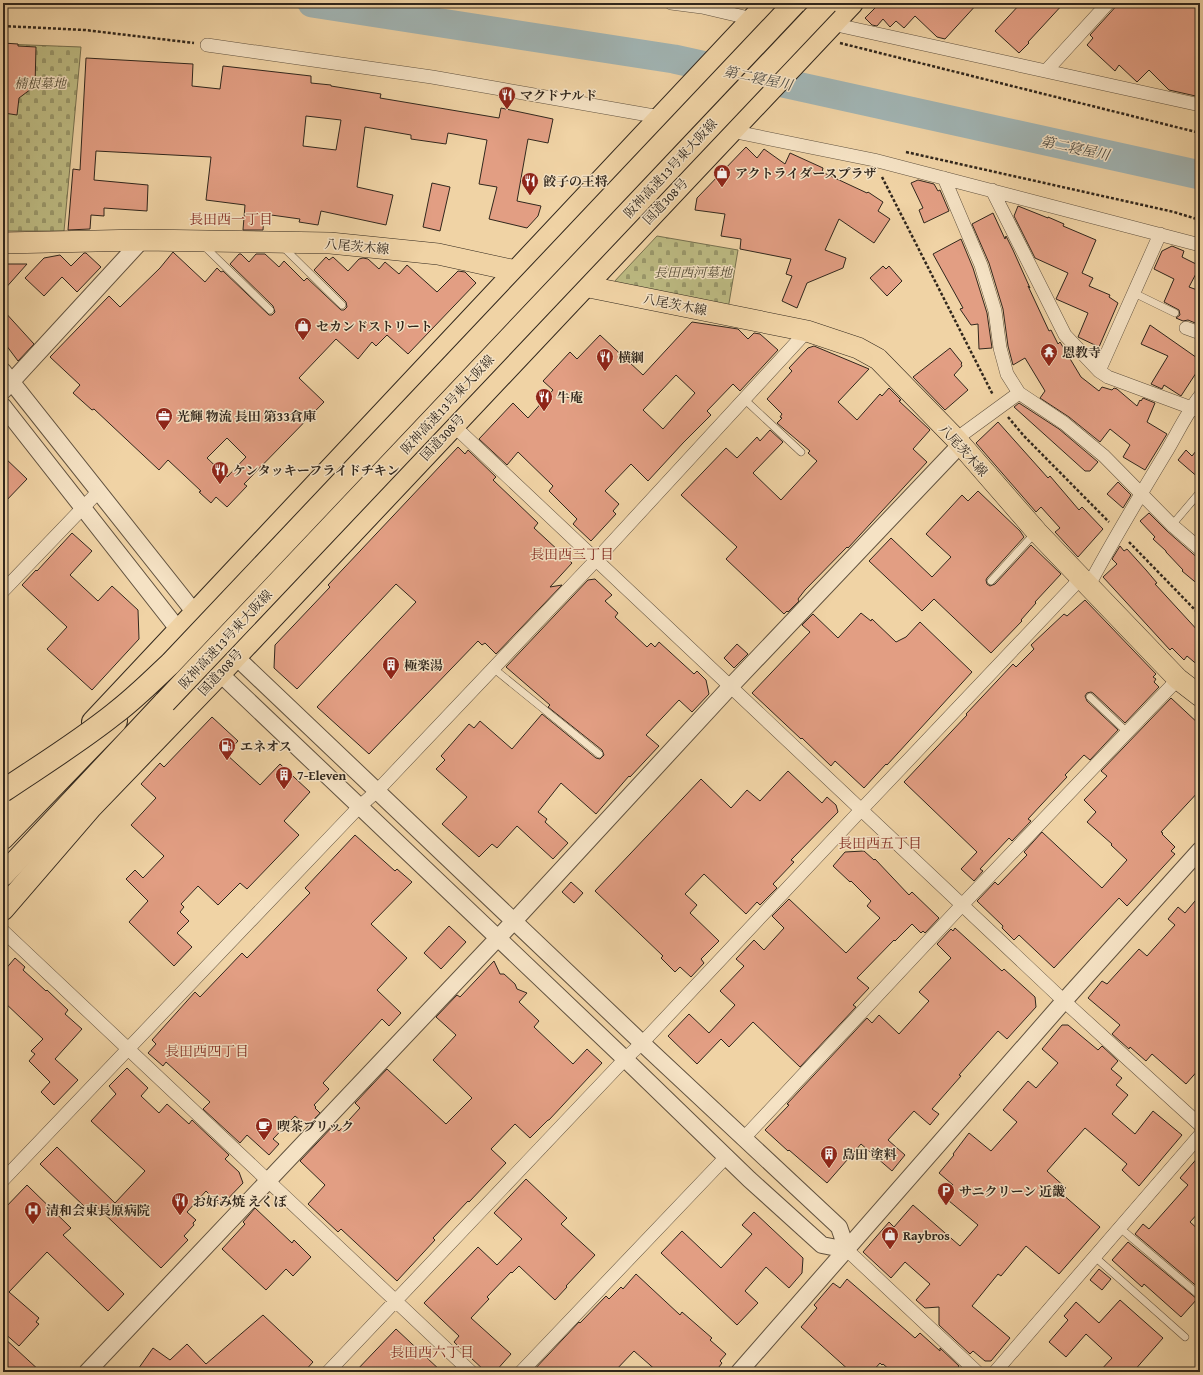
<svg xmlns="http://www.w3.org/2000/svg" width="1203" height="1375" viewBox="0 0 1203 1375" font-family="'Gentium Book Plus','Noto Serif JP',serif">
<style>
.cemetery{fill:url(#cemetery-stones);stroke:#777150}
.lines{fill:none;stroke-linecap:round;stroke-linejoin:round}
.river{stroke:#a1b4b3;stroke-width:29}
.building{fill:#e29e83;stroke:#31271d;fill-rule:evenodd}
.service-casing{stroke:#61523f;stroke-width:8}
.minor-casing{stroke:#61523f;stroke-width:14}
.tertiary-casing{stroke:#61523f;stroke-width:18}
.primary-casing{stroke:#31271d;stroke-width:22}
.trunk-casing{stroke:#31271d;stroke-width:24}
.motorway-casing{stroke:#31271d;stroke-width:24}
.path{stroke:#31271d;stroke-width:2.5;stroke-dasharray:3 2;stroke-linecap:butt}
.service{stroke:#f5e2c4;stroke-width:7}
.minor{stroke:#f5e2c4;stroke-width:13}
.tertiary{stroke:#f5e2c4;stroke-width:16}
.primary{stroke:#f0d3a5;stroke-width:21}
.trunk{stroke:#f0d3a5;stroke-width:22}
.motorway{stroke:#f0d3a5;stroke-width:22}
.motorway-bridge-casing{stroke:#31271d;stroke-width:24;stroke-linecap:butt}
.motorway-bridge{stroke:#f0d3a5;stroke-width:22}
.labels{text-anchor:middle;stroke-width:3;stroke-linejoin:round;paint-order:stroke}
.park-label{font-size:13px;font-style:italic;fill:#544c36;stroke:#f5e2c4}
.poi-label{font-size:13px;font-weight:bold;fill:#31271d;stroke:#f5e2c4;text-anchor:start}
.street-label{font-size:13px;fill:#31271d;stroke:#f5e2c4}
.water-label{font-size:14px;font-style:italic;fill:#4d4a42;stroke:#f5e2c4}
.neighbourhood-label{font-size:14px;fill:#7a1f14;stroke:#f5e2c4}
</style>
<defs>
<pattern id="cemetery-stones" width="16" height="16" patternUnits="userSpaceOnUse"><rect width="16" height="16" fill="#bdbb83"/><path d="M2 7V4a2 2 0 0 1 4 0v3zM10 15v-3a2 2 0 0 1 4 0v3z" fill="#9a986b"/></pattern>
</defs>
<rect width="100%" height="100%" fill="#f0d3a5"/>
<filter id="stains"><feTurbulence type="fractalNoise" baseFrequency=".005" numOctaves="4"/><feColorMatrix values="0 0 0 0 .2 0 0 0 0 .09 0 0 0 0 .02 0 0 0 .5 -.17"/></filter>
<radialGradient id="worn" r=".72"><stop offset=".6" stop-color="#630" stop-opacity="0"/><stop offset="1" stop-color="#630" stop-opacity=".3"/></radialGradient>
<path class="cemetery" d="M3,44L81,47L64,231H3Z
M657,236L738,250L728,309L613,283Z"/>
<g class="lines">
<path class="river" d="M312,3L674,59L1200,175"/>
</g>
<path class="building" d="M880,3H978L945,39L937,37L915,16L904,28L896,21L890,27L883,19L877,26L872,25L865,18Z
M1021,3H1064L1028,42L1029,43L1019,53L995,31Z
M1119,3H1200V97L1169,90L1149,70L1137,82L1119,65L1115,71L1087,45L1093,38L1090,35Z
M3,43L18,44V46L36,47L35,86L19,98L17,115L4,113L6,99L3,97Z
M86,58L193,64L192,86L220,89L223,66L311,76V83L331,85V86L381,94L380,98L499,118L501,108L553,119L548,143L528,139L517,201L541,206L538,216L527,228L489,219L497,187L479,184L487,140L448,133L446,144L411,139V135L365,127L357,187L393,195L386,225L321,211L318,225L299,222L300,219L264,214L263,230H243L245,205L206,200L211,157L96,151L94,180L148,185L147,211L104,208V216L91,215L90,229L68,230L73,169L80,170ZM306,116L341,120L336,150L303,146Z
M746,147L757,158L764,149L785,164L790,153L823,168L822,172L867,193L868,192L883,202L878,211L890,219L874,243L839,219L825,250L846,258L843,268L807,283L797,308L782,301L792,276L786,274L791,259L740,249L741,239L721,236L725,214L695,210L697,198Z
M918,180L934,184L938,191L940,190L949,211L924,223L919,210L923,208L911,183Z
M432,183L450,187L440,231L423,227Z
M1018,206L1048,218V217L1064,224L1063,226L1096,240L1082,273L1093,278L1089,286L1110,295L1109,297L1118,303L1099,347L1078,337L1088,313L1056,299L1068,273L1035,258L1014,216Z
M993,213L1005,239L1006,236L1013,250L1030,288L1028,286L1049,331L1051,330L1058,344L1060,342L1081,377L1099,391L1102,387L1112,390L1114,388L1117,389L1137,406L1140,400L1141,401L1143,398L1155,403L1147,422L1167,434L1145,470L1123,457L1130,445L1110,429L1100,442L1069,417L1040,398L1045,391L1025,358L1013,365L1008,346L1003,309L989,263L972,224Z
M961,239L973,268L987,313L992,348L979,349L978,324L971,325L960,309L963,308L933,254Z
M1172,246L1184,251L1182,257L1200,266L1189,287L1200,291L1196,299L1200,301V325L1188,320L1183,321L1176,318L1180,315L1179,310L1164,302L1174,279L1154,269L1162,251Z
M173,252L174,253L205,282L217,268L221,272L223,271L269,315H272L275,312L273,306L230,264L239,254H241L249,262L256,254H265L279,267L284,261L304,281L307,278L341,310H344L347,307L346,302L314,270L326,257L329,260L333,257L348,271L359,259L363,258L368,259L379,269L385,262L399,274L407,265L437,292L458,271L465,272L476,283L408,354L387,335L376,346L372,342L358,359L336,339L299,378L324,402L244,484L247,486L227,507L216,497L211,503L199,492L201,491L168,460L159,470L94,409L92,410L73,393L80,385L50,357L109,296L120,307L160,268ZM227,438L246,457L227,477L207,458Z
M84,253H86L101,267L77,292L62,277L44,296L25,278L44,258L60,255L71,266Z
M3,264H27L3,291Z
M883,266L886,269L889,266L902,281L887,296L870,278Z
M3,310L34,344L18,361L3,341Z
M692,322L738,329L748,339L754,333L760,334L778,350L740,391L733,384L707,411L711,415L683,443L648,481L631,464L605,491L619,504L613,511L616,514L591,541L573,524L577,519L549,491L553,486L518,452L507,465L479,439L513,403L528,418L553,390L543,381L570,352L577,359L600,335L643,375ZM676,375L695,393L663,429L643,410Z
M1150,325L1200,360V367L1181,396L1164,385L1162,389L1151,384L1168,356L1141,344Z
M814,346L869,369L838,402L857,420L880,394L882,396L889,388L901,400L899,401L930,430L913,449L927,462L848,548L847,547L805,590L798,599L799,601L788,612L787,611L784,614L726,559L737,547L681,495L726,448L737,458L757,437L760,441L770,430L783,442L753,473L781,500L817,461L808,453L810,451L777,423L782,418L780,417L782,414L767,399L792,371L789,368L808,348Z
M950,348L962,363L961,364L962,366L954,375L968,390L945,410L913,377Z
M1019,403L1059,429L1098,462L1090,471H1085L1014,407Z
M998,422L1048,478L1050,476L1079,510L1082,507L1103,529L1078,557L1055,532L1060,528L1041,507L1036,512L976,443Z
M1200,446V479L1178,460L1186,450L1192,456Z
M458,447L465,454L468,450L496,477L493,480L538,523L534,528L572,563L550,587L562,585L496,654L485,643L482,645L478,641L369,754L317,707L416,602L396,584L297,689L274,668L275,645L330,587L328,585Z
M3,456L27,479L3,504Z
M1118,482L1131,495L1123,508L1107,494Z
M978,491L1020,531L1024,537L987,578L986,580L987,584L990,586L995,584L1031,545L1061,574L1035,602L1036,603L1021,620L1022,621L991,653L934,599L922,611L869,561L891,538L932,577L951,557L926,534L962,495L968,501Z
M1149,513L1167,531L1200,560V586L1182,571L1183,570L1166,552V551L1153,539L1155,537L1140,521Z
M72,533L92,551L70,575L98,601L112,586L138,610L139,639L92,690L47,649L67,627L22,585L36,570L37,571Z
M1120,546L1124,551L1127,549L1146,570L1157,583L1155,584L1200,633V667L1187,656L1184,660L1172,648L1170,650L1103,577L1117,564L1112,559Z
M595,579L612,595L605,601L618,613L615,617L647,647L651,643L655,647L659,642L694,674L697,671L706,680L709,694L692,712L679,700L646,735L659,746L630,777L629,776L596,814L561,783L538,812L547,819L545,822L568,843L553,859L517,826L497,848L492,844L479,857L442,824L467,797L436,769L445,760L441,756L469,724L474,728L480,721L512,749L542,714L596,758L600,759L604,755L602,750L548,707L550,705L506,667L588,580Z
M1085,600L1156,674L1153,677L1156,679L1154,682L1159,687L1125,723L1093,693L1091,692L1087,693L1085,696L1087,701L1118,730L1090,760L1084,755L1065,775L1067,777L1028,819L1031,821L1012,841L1009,838L980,869L983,871L974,881L961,869L977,852L904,782L967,715L966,714L1013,664L1016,667L1034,649L1031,645L1064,614L1067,616Z
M861,613L871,621L872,619L896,642L906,637L920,622L972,672L887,765L886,764L864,788L835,761L831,766L802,738L801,739L752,693L810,632L802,625L813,614L838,638Z
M737,644L748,654L734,668L724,658Z
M1171,698L1200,725V790L1161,832L1163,833L1162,834L1175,847L1171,851L1175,854L1127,906L1119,898L1054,968L1019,935L1014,940L1002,928L1003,926L977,901L995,882L998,885L1027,855L1024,852L1042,832L1102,888L1127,860L1111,845L1112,844L1087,822L1096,812L1084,800L1107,776L1101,771Z
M212,717L238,741L226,754L260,785L280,764L310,792L284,821L299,835L247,889L240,883L218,905L198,886L181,904L184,907L180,912L189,921L177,933L192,947L174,966L129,922L148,901L126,879L135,870L143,878L164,856L131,825L156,798L141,784L160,763L164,767Z
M788,771L822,803L827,797L836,805L838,812L791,860L794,862L773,884L777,888L760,905L757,902L746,914L704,874L685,894L697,905L690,913L719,941L701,959L704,963L691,977L680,967L675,972L661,958L663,956L595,891L701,779L731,808L747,790L760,801Z
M355,835L395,871L397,869L412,882L371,924L407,958L377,990L401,1013L389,1026L382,1019L323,1083L329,1089L314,1105L316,1107L315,1108L320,1113L307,1126L295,1116L273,1139L279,1144L269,1155L247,1135L240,1143L203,1109L210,1102L166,1062L163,1066L148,1053L156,1044L152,1040L195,992L200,997L242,953L247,958L310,893L305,888Z
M864,851L874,860L875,859L909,895L912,892L939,918L925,933L923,931L921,933L912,924L895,941L894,940L857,978L869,988L853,1005L856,1007L800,1067L753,1022L729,1047L721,1039L697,1064L668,1036L689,1014L709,1033L735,1005L720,991L744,966L736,959L754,940L764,950L784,928L772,916L789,899L846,953L880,918L867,906L871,901L851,881L850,882L833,866L845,852Z
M571,882L583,893L574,903L562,892Z
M1200,895V1068L1186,1084L1152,1054L1146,1061L1130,1047L1129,1049L1112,1034L1120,1025L1088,998L1102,981L1107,984L1139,949L1147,956L1175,925L1168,919L1178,907L1185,913Z
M449,926L466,942L441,969L424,953Z
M955,928L1002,971L1004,969L1035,997L1036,1007L1007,1039L998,1031L959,1075L961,1076L932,1109L939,1114L930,1125L914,1111L888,1140L905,1155L892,1171L861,1144L827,1183L789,1150L788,1151L765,1130L789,1105L787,1104L867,1018L872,1023L879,1015L899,1034L929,1001L919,992L951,958L937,944L951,929L953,931Z
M15,958L25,967L23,970L46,991L47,990L68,1010L65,1014L82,1029L55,1059L78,1080L54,1105L41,1092L50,1082L29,1061L35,1054L31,1051L43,1039L3,1001V972Z
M494,961L500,974H504L515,984L517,989L527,993L519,1002L539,1021L534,1027L573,1064L587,1049L602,1063L549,1120H548L530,1138L515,1124L491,1149L506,1163L469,1202L468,1201L433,1238L435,1240L397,1281L341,1229L338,1232L308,1204L325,1185L300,1161L333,1126L339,1131L360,1108L355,1103L387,1069L446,1124L472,1098L433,1060L456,1035L436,1017L457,995L460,997Z
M1062,1025H1068L1098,1050L1102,1046L1118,1061L1111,1069L1122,1078L1116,1085L1128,1095L1112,1114L1135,1134L1153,1111L1182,1135L1139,1186L1122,1170L1127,1164L1085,1128L1047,1171L1066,1188L1061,1193L1100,1227L1059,1274L1026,1246L1001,1276L998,1274L972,1306L1010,1338L991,1361H985L973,1351L970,1354L939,1325V1307L925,1308L916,1300L930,1284L905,1262L891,1278L863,1252L889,1222L894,1227L913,1205L960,1246L978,1225L943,1196L953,1185L939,1173L954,1155L953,1154L969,1133L991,1151L1017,1122L1003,1110L1028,1081L1036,1088L1058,1063L1042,1049Z
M127,1068L148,1088L141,1096L159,1113L167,1104L189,1124L192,1120L229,1155L225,1159L239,1172L243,1183L221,1206L206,1191L187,1212L196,1220L193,1223L194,1225L184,1236L188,1240L161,1268L92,1202L86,1208L40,1164L57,1147L115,1203L145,1171L91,1121L116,1094L109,1086Z
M1200,1155V1211L1190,1222L1200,1231V1289L1135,1234L1143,1224L1149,1229L1188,1185L1180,1178Z
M526,1179L567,1218L561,1224L595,1255L566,1286L567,1287L555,1300L519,1266L512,1273L511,1272L487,1297L489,1299L471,1318L511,1354L495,1372H486L454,1342L459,1336L424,1303L478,1247L497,1265L522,1239L494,1213Z
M27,1185L71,1228L63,1235L124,1294L108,1311L47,1252L9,1292L39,1318L36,1322L39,1324L19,1346L3,1332V1210Z
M255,1208L292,1243L294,1240L311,1257L293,1276L286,1269L266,1290L222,1249L245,1224L243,1222Z
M754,1212L803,1258L802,1273L789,1288L766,1267L745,1291L758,1303L737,1325L661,1253L682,1231L721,1268L752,1234L742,1225Z
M1128,1242L1197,1299L1181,1317L1144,1284L1142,1287L1112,1260Z
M1099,1269L1111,1279L1102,1290L1090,1280Z
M636,1274L680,1315L682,1312L712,1338L710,1340L726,1354L720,1361L722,1363L715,1372H658L634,1351L614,1372H532L579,1322L580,1323L606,1296L609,1299L621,1287L623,1289Z
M847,1279L915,1338L920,1333L940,1351V1348L959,1366L954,1372H892L883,1364L882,1365L880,1363L872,1372H851L801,1327L817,1308L814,1305L833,1283L840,1288Z
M1120,1300L1163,1338L1133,1372H1099L1112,1358L1086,1334L1066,1357L1049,1342L1068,1320L1064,1316L1076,1302L1099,1323Z
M263,1315L313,1362L304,1372H136L153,1348L170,1360L187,1344L206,1364Z
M396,1329L442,1372H355Z
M3,1337L41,1372H3Z"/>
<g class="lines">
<defs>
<path id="service" d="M204,246L270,310
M282,246L342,305
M1134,293L1175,313
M744,399L801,452
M1172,525L1200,492
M991,581L1035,533
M493,668L599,754
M1090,697L1127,732
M1120,1228L1198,1294
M1095,1257L1185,1337"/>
<path id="minor" d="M671,3L702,7L753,19
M832,24L1200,105
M207,45L432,77L660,117
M1046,71L1108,3
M731,131L874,160L1200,245
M944,178L981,265L995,311L1000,348L1007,374L1019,393L1064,423L1104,456L1172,525L1200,549
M992,190L1065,335L1099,371L1108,377L1200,411
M1186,328L1200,333
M1099,371L1160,234
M453,425L1064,1001L1200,1125
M956,439L1019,393
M1089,585C1113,540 1139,497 1165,454C1177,434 1186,414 1200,396
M3,591L98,492
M3,931L471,1372
M743,1139L962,905L1178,679
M3,1180L359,807L377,791L596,560L807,331
M847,1250L977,1372
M328,1372L625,1059L642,1043L861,810L1082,577
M521,1372L727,1156
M995,1372L1200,1135"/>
<path id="tertiary" d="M3,371L195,613L235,656L642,1043L839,1227L847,1250
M3,391L142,240
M3,406L185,638
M212,666L625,1059L749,1179L822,1245L847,1250
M87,1372L514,921L730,687L960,445
M739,1372L1064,1001L1200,850"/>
<path id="primary" d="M3,243L142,240L330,243L438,254L584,286L807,331L858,348L878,359L956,439L1037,532L1178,679L1200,696"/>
<path id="trunk" d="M93,722L768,3
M3,817L57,760
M3,909L91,807L219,674L852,3"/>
<path id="motorway" d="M3,838L116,721
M3,875L165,702"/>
</defs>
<use href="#service" class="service-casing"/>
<use href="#minor" class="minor-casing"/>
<use href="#tertiary" class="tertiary-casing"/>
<use href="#primary" class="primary-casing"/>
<use href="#trunk" class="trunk-casing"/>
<use href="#motorway" class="motorway-casing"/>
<path class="path" d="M3,26L85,30L194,43
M840,43L1200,133
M906,152L1174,212L1200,220
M882,177L993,395
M1008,417L1024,436L1109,522
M1129,542L1200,615"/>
<use href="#service" class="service"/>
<use href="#minor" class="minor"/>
<use href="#tertiary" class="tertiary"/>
<use href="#primary" class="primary"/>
<use href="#trunk" class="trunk"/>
<use href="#motorway" class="motorway"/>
<defs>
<path id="motorway-bridge" d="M165,702L827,3
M3,791C40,766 79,742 114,714C134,699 152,681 171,663L795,3"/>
</defs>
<use href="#motorway-bridge" class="motorway-bridge-casing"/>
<use href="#motorway-bridge" class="motorway-bridge"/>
</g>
<defs>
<symbol id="restaurant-pin" viewBox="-11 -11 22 30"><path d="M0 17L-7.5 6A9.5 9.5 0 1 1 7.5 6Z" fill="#8f2418" stroke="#f5e2c4"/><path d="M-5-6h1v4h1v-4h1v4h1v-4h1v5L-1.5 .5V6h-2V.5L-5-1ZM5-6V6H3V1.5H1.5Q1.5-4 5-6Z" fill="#fff"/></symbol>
<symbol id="shop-pin" viewBox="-11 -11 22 30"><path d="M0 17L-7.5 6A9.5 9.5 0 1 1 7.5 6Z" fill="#8f2418" stroke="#f5e2c4"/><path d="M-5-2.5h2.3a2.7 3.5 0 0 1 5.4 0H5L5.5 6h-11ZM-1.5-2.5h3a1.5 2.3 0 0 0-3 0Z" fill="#fff"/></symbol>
<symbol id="temple-pin" viewBox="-11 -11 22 30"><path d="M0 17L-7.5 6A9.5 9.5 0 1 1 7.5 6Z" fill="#8f2418" stroke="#f5e2c4"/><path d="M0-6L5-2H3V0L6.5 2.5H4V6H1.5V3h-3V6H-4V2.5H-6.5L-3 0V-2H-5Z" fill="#fff"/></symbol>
<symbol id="office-pin" viewBox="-11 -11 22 30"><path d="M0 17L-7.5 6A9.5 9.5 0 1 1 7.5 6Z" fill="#8f2418" stroke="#f5e2c4"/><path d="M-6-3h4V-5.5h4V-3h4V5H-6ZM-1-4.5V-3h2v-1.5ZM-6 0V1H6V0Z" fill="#fff"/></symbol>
<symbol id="building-pin" viewBox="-11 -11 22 30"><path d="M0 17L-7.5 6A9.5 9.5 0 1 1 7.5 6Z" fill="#8f2418" stroke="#f5e2c4"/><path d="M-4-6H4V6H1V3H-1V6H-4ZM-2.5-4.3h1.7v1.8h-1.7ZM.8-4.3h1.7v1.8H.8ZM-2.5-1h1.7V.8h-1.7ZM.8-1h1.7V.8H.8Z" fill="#fff"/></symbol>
<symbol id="fuel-pin" viewBox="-11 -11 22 30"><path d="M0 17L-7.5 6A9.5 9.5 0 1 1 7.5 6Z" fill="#8f2418" stroke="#f5e2c4"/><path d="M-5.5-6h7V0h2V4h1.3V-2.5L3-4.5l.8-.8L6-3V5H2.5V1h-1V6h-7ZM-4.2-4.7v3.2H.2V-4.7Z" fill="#fff"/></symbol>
<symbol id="cafe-pin" viewBox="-11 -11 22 30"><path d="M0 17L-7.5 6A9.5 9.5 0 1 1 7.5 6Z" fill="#8f2418" stroke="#f5e2c4"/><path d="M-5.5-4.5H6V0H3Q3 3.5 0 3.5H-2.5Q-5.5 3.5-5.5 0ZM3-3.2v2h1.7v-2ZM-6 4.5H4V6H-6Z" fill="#fff"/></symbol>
<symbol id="parking-pin" viewBox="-11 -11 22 30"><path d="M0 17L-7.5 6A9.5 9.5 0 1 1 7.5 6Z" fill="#8f2418" stroke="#f5e2c4"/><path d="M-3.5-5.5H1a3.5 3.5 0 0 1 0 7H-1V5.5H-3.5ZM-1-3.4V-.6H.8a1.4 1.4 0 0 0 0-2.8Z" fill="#fff"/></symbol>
<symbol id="hospital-pin" viewBox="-11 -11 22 30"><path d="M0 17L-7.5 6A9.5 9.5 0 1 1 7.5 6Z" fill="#8f2418" stroke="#f5e2c4"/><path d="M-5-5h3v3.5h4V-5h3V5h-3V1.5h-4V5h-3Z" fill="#fff"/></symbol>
</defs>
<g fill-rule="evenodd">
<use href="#restaurant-pin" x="497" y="85" width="20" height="27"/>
<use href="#shop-pin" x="712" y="163" width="20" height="27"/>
<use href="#restaurant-pin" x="520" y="171" width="20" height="27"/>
<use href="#shop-pin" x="293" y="316" width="20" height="27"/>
<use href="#temple-pin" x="1039" y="342" width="20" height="27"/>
<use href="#restaurant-pin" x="595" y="347" width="20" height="27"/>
<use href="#restaurant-pin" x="534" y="387" width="20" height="27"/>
<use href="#office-pin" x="154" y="406" width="20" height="27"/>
<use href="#restaurant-pin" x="210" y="460" width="20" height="27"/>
<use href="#building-pin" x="381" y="655" width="20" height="27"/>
<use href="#fuel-pin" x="217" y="736" width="20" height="27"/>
<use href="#building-pin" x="274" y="765" width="20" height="27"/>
<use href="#cafe-pin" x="254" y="1116" width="20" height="27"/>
<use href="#building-pin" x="819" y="1144" width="20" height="27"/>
<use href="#parking-pin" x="936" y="1181" width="20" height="27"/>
<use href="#restaurant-pin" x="170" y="1191" width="20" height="27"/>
<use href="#hospital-pin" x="23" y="1200" width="20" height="27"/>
<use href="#shop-pin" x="880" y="1225" width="20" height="27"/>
</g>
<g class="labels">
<g class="park-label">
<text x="40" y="88">楠根墓地</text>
<text x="693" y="277">長田西河墓地</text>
</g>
<g class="poi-label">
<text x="520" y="100">マクドナルド</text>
<text x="735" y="178">アクトライダースプラザ</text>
<text x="543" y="186">餃子の王将</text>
<text x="316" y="331">セカンドストリート</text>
<text x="1062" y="357">恩教寺</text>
<text x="618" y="362">横綱</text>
<text x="557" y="402">牛庵</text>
<text x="177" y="421">光輝 物流 長田 第33倉庫</text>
<text x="233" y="475">ケンタッキーフライドチキン</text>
<text x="404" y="670">極楽湯</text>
<text x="240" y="751">エネオス</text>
<text x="297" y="780">7-Eleven</text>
<text x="277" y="1131">喫茶ブリック</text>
<text x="842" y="1159">島田 塗料</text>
<text x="959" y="1196">サニクリーン 近畿</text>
<text x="193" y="1206">お好み焼 えくぼ</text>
<text x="46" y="1215">清和会東長原病院</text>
<text x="903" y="1240">Raybros</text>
</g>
<g class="street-label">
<text transform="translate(670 168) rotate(-47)" y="5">阪神高速13号東大阪線</text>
<text transform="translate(665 201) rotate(-46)" y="5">国道308号</text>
<text transform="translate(357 246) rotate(5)" y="5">八尾茨木線</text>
<text transform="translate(675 304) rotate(11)" y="5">八尾茨木線</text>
<text transform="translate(447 404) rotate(-47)" y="5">阪神高速13号東大阪線</text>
<text transform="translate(442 437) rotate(-47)" y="5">国道308号</text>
<text transform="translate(964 450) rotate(48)" y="5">八尾茨木線</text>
<text transform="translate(225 639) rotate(-47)" y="5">阪神高速13号東大阪線</text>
<text transform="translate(220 672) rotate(-47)" y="5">国道308号</text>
</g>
<g class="water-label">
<text transform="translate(758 78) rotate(12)" y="5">第二寝屋川</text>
<text transform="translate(1075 148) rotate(12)" y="5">第二寝屋川</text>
</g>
<g class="neighbourhood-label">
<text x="231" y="224">長田西一丁目</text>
<text x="572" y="559">長田西三丁目</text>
<text x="880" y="848">長田西五丁目</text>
<text x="207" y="1056">長田西四丁目</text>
<text x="432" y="1357">長田西六丁目</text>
</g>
</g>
<rect width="1203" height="1375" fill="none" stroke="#f0d3a5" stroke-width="16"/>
<rect x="4" y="4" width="1195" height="1367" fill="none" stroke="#31271d" stroke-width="2"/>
<rect x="8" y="8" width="1187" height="1359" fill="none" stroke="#31271d"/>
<rect width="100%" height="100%" filter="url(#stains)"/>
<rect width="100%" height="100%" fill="url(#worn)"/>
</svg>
